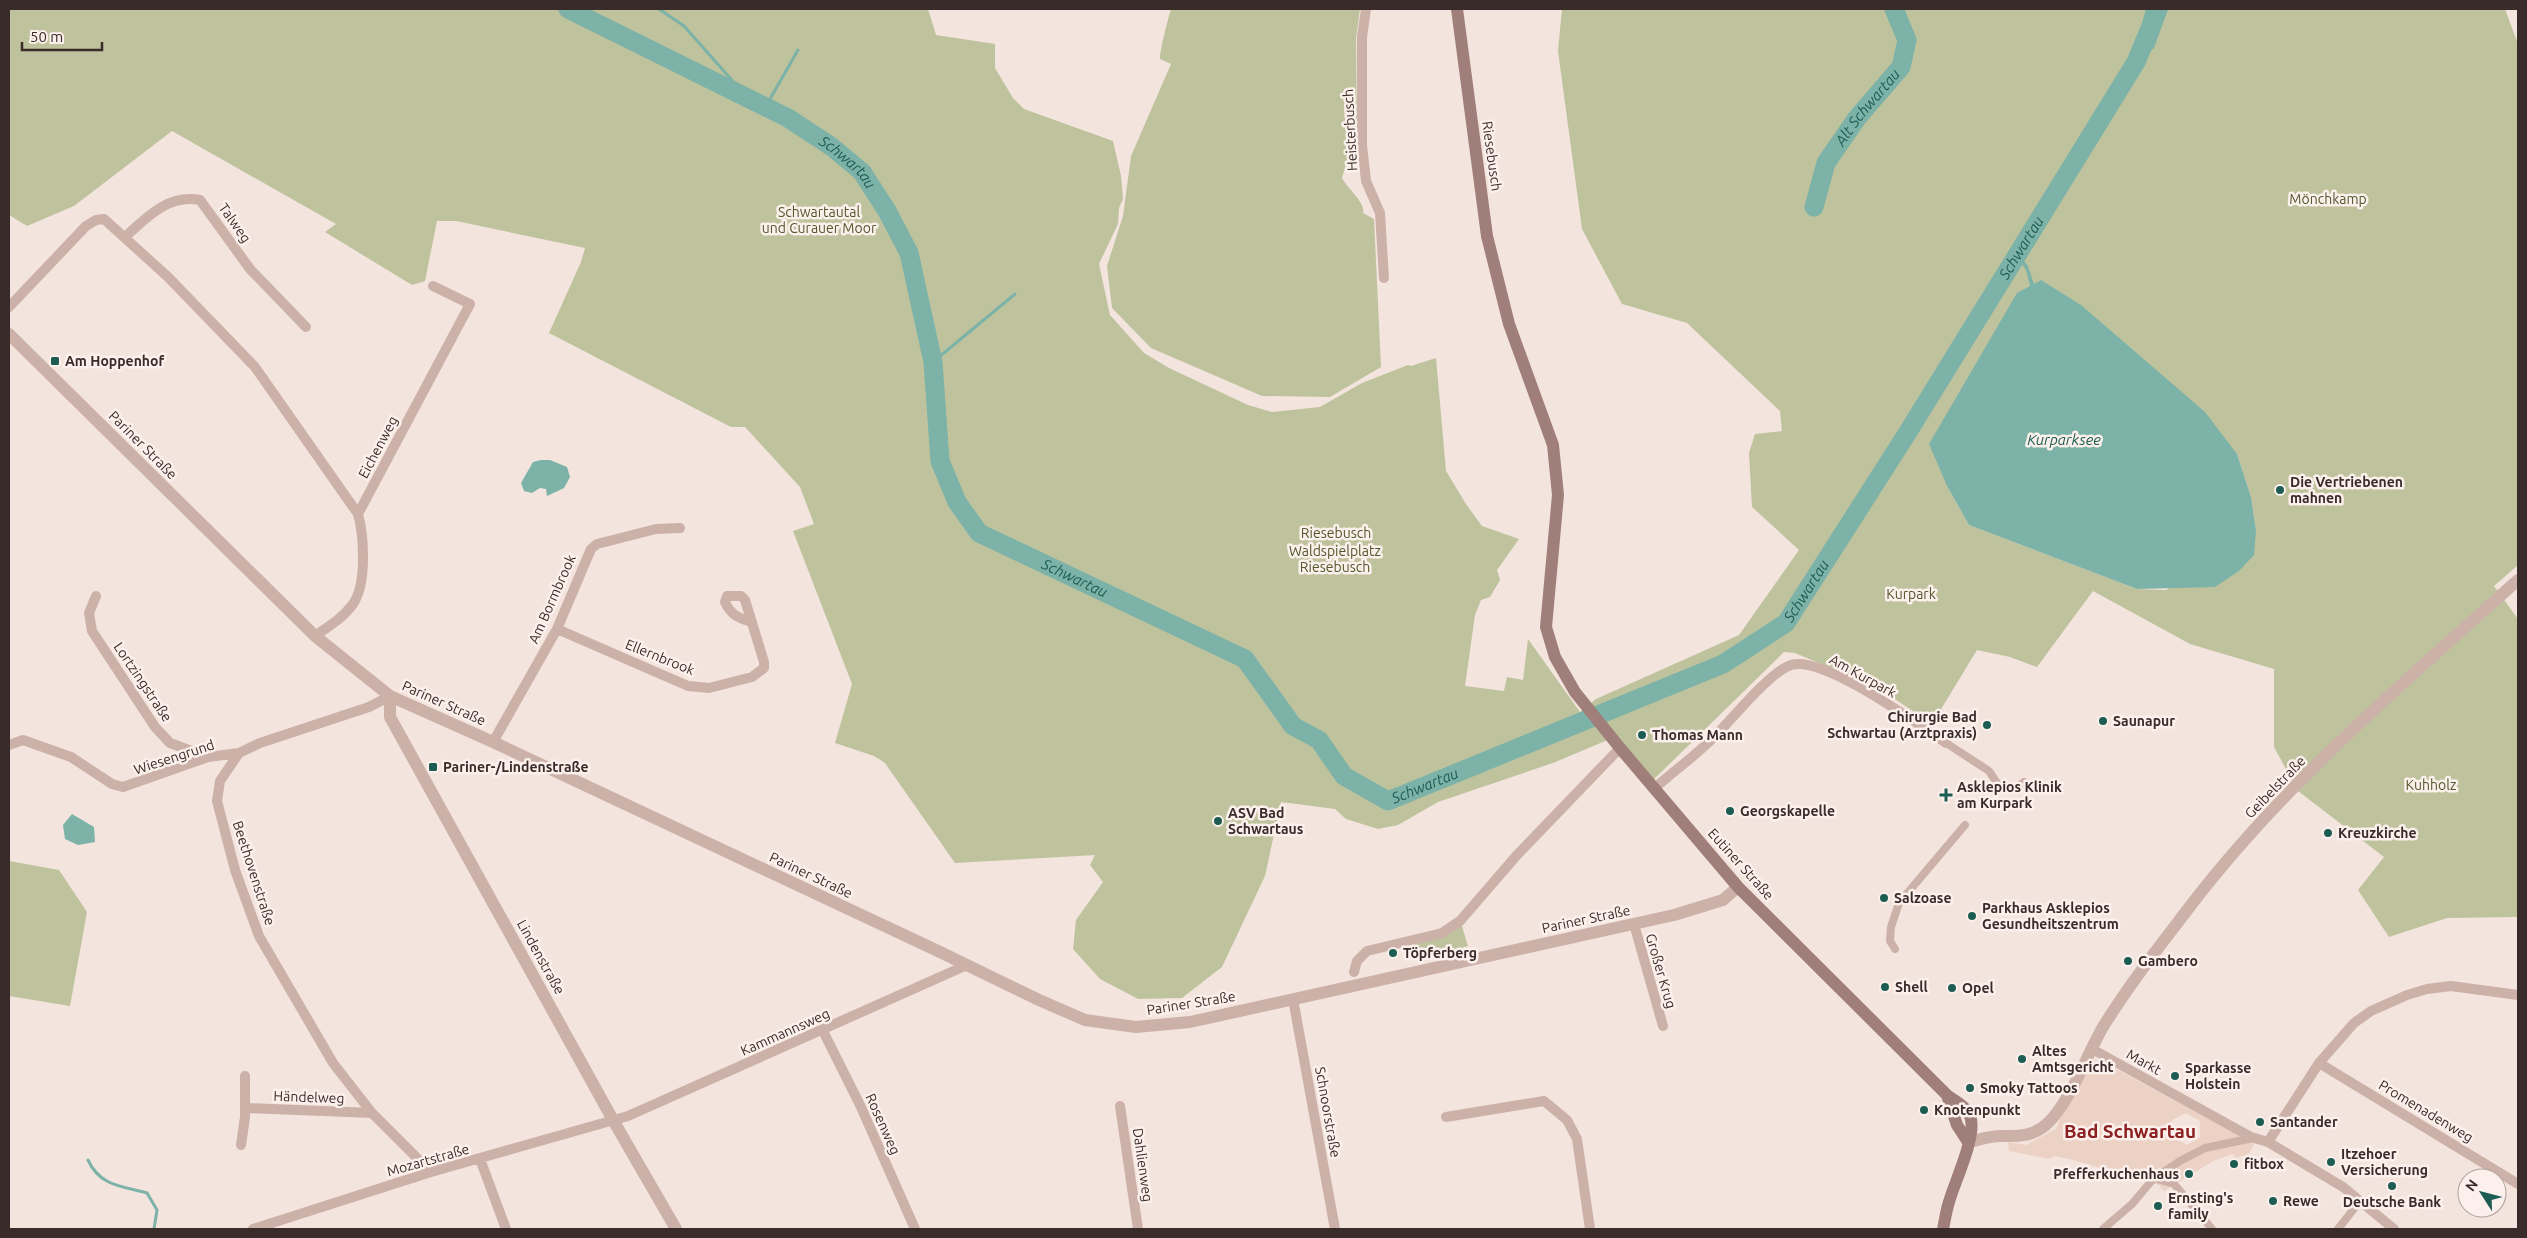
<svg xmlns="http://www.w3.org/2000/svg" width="2527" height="1238" viewBox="0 0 2527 1238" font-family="Ubuntu,sans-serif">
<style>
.green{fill:#bfc39d;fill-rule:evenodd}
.plaza{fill:#ecd1c5;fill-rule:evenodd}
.water{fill:#7cb2a7}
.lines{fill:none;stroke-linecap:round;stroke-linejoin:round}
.stream{stroke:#7cb2a7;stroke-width:3}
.river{stroke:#7cb2a7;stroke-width:19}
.pedestrian{stroke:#ccb1a9;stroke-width:8}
.minor{stroke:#ccb1a9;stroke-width:10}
.tertiary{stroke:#ccb1a9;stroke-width:12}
.secondary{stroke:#a07f7a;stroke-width:12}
.poi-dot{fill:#1d5c52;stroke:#fbf0eb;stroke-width:2}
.labels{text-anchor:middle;stroke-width:5;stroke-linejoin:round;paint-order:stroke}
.street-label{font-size:14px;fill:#392b29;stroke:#fbf0eb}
.park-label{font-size:14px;fill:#52582c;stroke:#fbf0eb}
.poi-label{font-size:14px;font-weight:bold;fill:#392b29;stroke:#fbf0eb;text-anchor:start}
.water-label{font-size:15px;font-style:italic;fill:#1d5c52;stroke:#fbf0eb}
.district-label{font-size:19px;font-weight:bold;fill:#8b2020;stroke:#fbf0eb}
</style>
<rect width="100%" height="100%" fill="#f3e4de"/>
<path class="green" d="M9,9H928L936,35L995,44V68L1013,98L1024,109L1113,141L1121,176L1123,199L1119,208L1118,224L1099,264L1110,315L1144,353L1169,368L1248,405L1272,412L1320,407L1362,383L1408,365L1411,366L1436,358L1446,471L1466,504L1482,526L1519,539L1497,570L1500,580L1490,597L1481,600L1475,615L1465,686L1504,691L1507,677L1523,680L1528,639L1580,712L1596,699L1739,635L1799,550L1752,507L1749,453L1755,434L1782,431L1780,411L1687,323L1622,304L1582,229L1558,51L1562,9H2505L2518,44V565L2494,586L2518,619V917L2447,918L2389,937L2358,890L2384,857L2298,791L2274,747V669L2190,644L2093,591L2037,667L2010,657L1977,650L1932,724L1880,689L1795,653L1784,652L1649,784L1610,739L1553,763L1438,802L1398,825L1378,829L1346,819L1335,809L1281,802L1265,876L1222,967L1182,998L1138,999L1100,979L1073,949L1076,920L1103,882L1090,865L1095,855L955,863L885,763L874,756L835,743L852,684L793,531L814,524L800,487L745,427H731L549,333L581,262L585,248L456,221H437L425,281L412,285L325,232L336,224L172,131L74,206L27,226L9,215ZM2237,454L2251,497L2256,530L2166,590L2137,589L1969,525L1947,486Z
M1171,9H1360L1356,39L1357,143L1347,161L1342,178C1347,188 1366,203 1363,213L1374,219L1381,367L1330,397L1262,396L1151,348L1112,308L1107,266L1123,216L1131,156L1171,64L1160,59C1159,54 1169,15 1171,9Z
M9,861L59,870L87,912L70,1006L9,996Z
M1461,923L1468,946L1420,959L1415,944Z"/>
<path class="plaza" d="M2094,1060L2105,1063L2249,1141L2254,1144L2249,1154L2235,1158L2233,1154L2213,1161L2164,1191L2159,1185L2073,1160L2055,1156L2050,1159L2009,1151L2008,1142L2026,1145L2056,1129L2063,1111ZM2186,1113L2200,1121V1137L2187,1145L2172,1137V1120Z"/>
<path class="water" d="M2146,9H2168L2154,48L2136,62L2138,38Z
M2018,253L2028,266L2034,284L2041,280L2081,305L2205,412L2237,454L2251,497L2256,530L2254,555L2239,571L2215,587L2137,589L1969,525L1947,486L1929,444L2017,293L2030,286L2026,270L2016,256Z
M541,460H550L567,467L570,477L564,488L547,496L546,489L540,488L532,493L524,491L521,483L533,462Z
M72,814L94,827L95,842L78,845L65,839L63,825Z"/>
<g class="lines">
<path class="stream" d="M659,9L684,26L745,95
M766,106L798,50
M933,362L1015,294
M88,1160C100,1186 121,1186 147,1193L157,1210L154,1229"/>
<g class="river">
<path id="s1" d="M568,9L788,118L832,147L862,172L887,211L909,253L933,362L940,461L957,502L979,533L1245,659L1293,726L1319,740L1344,776L1388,801L1723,664L1786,623L1908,432L2136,62L2158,9"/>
<path id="s2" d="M1814,207L1826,163L1857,118L1901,67L1907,40L1894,9"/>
</g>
<path class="pedestrian" d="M1946,743L1989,771L1999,786L2014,789L2024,782
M1895,949L1890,941L1891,927L1899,903L1965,825
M2154,1178L2174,1184L2212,1229
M2103,1229L2132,1204L2154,1178L2180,1161L2205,1148L2253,1138
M2338,1229L2360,1201"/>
<path class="minor" d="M1366,9L1362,37V145L1366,181L1380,213L1384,278
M125,237C147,217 168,194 200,200L250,269L306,327
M9,307L86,226L96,220L104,219L168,277L255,367L358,514
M96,596L89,613L92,631L155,727L170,743L208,757
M557,629L688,686L709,688L752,677L764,668V662L745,600L741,596H727L725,602C731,615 738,618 752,622
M315,636C328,627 343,618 353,604C367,584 364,536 358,514L470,304L433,286
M390,696L369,707L260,743L239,753L220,781L217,801L235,870L259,936L333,1063L372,1113L431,1172
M493,742L557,629L591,549L597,544L656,529L680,528
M9,745L23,740L71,757L112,784L123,787L208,757L239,753
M1655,788C1674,771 1695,756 1713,738C1732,720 1768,673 1791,665C1824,655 1917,724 1946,743
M1634,924L1663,1026
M1354,972L1357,961L1367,951L1442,933L1460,921L1517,855L1620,748
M1293,999L1335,1229
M823,1031L861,1107L915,1229
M2092,1049L2251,1137L2268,1142L2343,1187L2394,1229
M2319,1063L2518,1184
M1120,1106L1138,1229
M245,1108L372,1113
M1446,1117L1544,1101L1567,1120L1577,1139L1590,1229
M2268,1142L2319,1063L2354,1023L2371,1011L2407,995L2427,989L2451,986L2518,995
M241,1145L245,1117V1076
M480,1159L506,1229
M253,1229L431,1172L628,1116L967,965"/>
<path class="tertiary" d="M9,334L315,636L390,696L493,742L938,951L1039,1000L1085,1020L1136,1027L1190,1022L1674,915L1723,900L1738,887
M390,696V717L613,1120L676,1229
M1968,1142C1979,1140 1990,1136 2000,1136C2019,1136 2034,1137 2049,1122C2072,1098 2086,1056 2103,1027C2128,986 2159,947 2188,909C2282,785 2403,683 2518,580"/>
<path class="secondary" d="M1457,9L1487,236L1509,324L1553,445L1558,495L1546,627L1555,657L1575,692L1620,748L1738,887L1947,1095C1955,1101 1966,1106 1970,1116C1978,1134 1954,1183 1949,1202C1946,1211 1945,1220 1943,1229
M1947,1095L1957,1125L1968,1142"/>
</g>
<g class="poi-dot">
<rect x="50" y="356" width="10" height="10" rx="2.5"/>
<circle cx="2280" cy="490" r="5"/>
<circle cx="2103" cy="721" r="5"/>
<circle cx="1987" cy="725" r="5"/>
<circle cx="1642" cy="735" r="5"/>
<rect x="428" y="762" width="10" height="10" rx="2.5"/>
<path d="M1943.5 787.5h5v5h5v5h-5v5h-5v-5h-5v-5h5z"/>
<circle cx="1730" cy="811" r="5"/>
<circle cx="1218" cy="821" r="5"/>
<circle cx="2328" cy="833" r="5"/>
<circle cx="1884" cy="898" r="5"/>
<circle cx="1972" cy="916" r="5"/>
<circle cx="1393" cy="953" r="5"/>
<circle cx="2128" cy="961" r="5"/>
<circle cx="1885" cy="987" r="5"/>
<circle cx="1952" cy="988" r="5"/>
<circle cx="2022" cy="1059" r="5"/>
<circle cx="2175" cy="1076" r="5"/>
<circle cx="1970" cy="1088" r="5"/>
<circle cx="1924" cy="1110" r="5"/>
<circle cx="2260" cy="1122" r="5"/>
<circle cx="2331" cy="1162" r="5"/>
<circle cx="2234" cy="1164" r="5"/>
<circle cx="2189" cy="1174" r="5"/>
<circle cx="2392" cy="1186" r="5"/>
<circle cx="2273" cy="1201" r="5"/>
<circle cx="2158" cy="1206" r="5"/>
</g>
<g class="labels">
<g class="street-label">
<text transform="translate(1350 130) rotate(-93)" y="5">Heisterbusch</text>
<text transform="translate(1492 156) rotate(82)" y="5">Riesebusch</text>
<text transform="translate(235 223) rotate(55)" y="5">Talweg</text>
<text transform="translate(143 445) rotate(45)" y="5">Pariner Straße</text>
<text transform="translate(378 447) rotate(-62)" y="5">Eichenweg</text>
<text transform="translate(552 599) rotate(-66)" y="5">Am Bormbrook</text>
<text transform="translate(660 657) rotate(22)" y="5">Ellernbrook</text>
<text transform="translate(1863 676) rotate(29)" y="5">Am Kurpark</text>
<text transform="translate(143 682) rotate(56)" y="5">Lortzingstraße</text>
<text transform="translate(444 703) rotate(24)" y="5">Pariner Straße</text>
<text transform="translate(174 757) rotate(-18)" y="5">Wiesengrund</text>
<text transform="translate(2275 787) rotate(-46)" y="5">Geibelstraße</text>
<text transform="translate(1741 864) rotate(48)" y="5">Eutiner Straße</text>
<text transform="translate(254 873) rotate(72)" y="5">Beethovenstraße</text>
<text transform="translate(811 875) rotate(25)" y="5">Pariner Straße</text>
<text transform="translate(1586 919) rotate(-12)" y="5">Pariner Straße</text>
<text transform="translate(541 957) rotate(61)" y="5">Lindenstraße</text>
<text transform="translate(1661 971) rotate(74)" y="5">Großer Krug</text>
<text transform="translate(1191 1003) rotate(-9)" y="5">Pariner Straße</text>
<text transform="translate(785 1032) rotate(-24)" y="5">Kammannsweg</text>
<text transform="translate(2144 1062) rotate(29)" y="5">Markt</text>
<text transform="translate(309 1097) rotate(2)" y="5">Händelweg</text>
<text transform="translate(2426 1111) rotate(31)" y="5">Promenadenweg</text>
<text transform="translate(1328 1112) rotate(80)" y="5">Schnoorstraße</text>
<text transform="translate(883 1124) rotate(66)" y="5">Rosenweg</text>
<text transform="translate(428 1160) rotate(-16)" y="5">Mozartstraße</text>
<text transform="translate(1143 1165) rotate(82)" y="5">Dahlienweg</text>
</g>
<g class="park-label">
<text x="2328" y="204">Mönchkamp</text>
<text x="819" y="217">Schwartautal<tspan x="819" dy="16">und Curauer Moor</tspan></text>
<text x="1336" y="538">Riesebusch</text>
<text x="1335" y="556">Waldspielplatz<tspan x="1335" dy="16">Riesebusch</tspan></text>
<text x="1911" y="599">Kurpark</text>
<text x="2431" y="790">Kuhholz</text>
</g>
<g class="poi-label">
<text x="65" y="366">Am Hoppenhof</text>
<text x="2290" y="487">Die Vertriebenen<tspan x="2290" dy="16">mahnen</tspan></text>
<text x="1977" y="722" text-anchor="end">Chirurgie Bad<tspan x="1977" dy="16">Schwartau (Arztpraxis)</tspan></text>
<text x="2113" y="726">Saunapur</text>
<text x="1652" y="740">Thomas Mann</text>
<text x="443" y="772">Pariner-/Lindenstraße</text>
<text x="1957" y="792">Asklepios Klinik<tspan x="1957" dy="16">am Kurpark</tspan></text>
<text x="1740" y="816">Georgskapelle</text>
<text x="1228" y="818">ASV Bad<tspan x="1228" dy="16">Schwartaus</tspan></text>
<text x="2338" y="838">Kreuzkirche</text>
<text x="1894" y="903">Salzoase</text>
<text x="1982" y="913">Parkhaus Asklepios<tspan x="1982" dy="16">Gesundheitszentrum</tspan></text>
<text x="1403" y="958">Töpferberg</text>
<text x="2138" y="966">Gambero</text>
<text x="1895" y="992">Shell</text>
<text x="1962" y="993">Opel</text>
<text x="2032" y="1056">Altes<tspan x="2032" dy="16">Amtsgericht</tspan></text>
<text x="2185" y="1073">Sparkasse<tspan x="2185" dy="16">Holstein</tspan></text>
<text x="1980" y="1093">Smoky Tattoos</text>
<text x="1934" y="1115">Knotenpunkt</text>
<text x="2270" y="1127">Santander</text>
<text x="2341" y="1159">Itzehoer<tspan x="2341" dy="16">Versicherung</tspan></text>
<text x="2244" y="1169">fitbox</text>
<text x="2179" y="1179" text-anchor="end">Pfefferkuchenhaus</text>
<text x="2168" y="1203">Ernsting's<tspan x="2168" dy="16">family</tspan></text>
<text x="2283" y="1206">Rewe</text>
<text x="2392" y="1207" text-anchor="middle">Deutsche Bank</text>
</g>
<g class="water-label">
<text dy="5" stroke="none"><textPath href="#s2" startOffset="115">Alt Schwartau</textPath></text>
<text dy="5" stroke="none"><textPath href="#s1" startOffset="320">Schwartau</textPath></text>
<text dy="5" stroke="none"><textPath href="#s1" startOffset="2105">Schwartau</textPath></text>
<text x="2064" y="445">Kurparksee</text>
<text dy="5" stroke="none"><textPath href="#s1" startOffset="830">Schwartau</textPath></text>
<text dy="5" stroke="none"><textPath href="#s1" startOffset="1700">Schwartau</textPath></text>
<text dy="5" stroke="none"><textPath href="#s1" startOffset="1265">Schwartau</textPath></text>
</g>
<g class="district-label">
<text x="2130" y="1138">Bad Schwartau</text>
</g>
</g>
<rect width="2527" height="1238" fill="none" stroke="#392b29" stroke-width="20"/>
<g transform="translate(2482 1193) rotate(306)"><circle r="24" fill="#fbf0eb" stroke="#ada19d"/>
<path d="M0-4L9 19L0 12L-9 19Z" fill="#1d5c52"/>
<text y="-8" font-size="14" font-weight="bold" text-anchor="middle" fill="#392b29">N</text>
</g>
<path d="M22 42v8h80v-8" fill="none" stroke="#392b29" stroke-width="2.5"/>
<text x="30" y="42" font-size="15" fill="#392b29" stroke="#fbf0eb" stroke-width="4" paint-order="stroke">50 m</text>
</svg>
